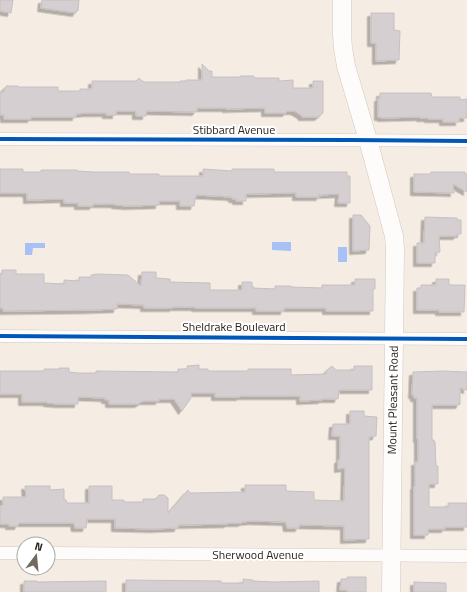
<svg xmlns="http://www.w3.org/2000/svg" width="467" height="592" viewBox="0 0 467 592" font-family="'Titillium Web',sans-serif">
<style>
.water{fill:#a7c0f5}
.building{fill:#d5cfd1;stroke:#c6c0c1;filter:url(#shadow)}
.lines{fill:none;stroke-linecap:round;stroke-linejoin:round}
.street-casing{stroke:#d2c9c2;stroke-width:13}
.secondary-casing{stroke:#d2c9c2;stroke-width:19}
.street{stroke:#fefcfb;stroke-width:12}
.secondary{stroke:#fefcfb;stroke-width:18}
.cycleway-casing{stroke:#fff;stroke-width:6}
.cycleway{stroke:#0057b8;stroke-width:4}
.labels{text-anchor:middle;stroke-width:4;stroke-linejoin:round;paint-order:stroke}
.street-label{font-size:12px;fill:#2b231c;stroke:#fff}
</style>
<defs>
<filter id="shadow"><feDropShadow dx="-3.5" dy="3.5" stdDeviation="0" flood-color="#0004"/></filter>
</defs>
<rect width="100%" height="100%" fill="#f5ece4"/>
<path class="water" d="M272,242H291V251L272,250Z
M25,243H45V248H33L32,255H25Z
M338,247H347V262H338Z"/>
<path class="building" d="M0,0H13L11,13L0,11Z
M42,0H79L78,11L77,10L76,13L41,8Z
M371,13H394V30L400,31L399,60L376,61V43H371Z
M202,64L209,71H212V77H240V76H254V78H279V81L293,80V88H313V81H323V113L318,117H302L301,115L294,111H287L286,113H265V108L226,109V108H197V111L196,110V112L146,111V116H136V111H116V115H106V113H87L76,114V117H31V119H4V115H0V92H4V88H6V86H18V87H58V91H80V89H92V81H136L139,78L142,81L145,82H180V81H186V80H202Z
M380,93H431L432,97H460V100L467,99V118H459V122H443V119H428V118H420V117L381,118V117H378V98H380Z
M0,169H23V172H41V170H77V171L94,172H129V174H159V176H203V169L232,171V169H274V172H347V176H350V203H338L339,194L319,195L320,197H296V193L246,194V201H236V199H232V197L196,195L194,206H180V201H159V205L128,206L115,205V204H93V206H78V203H64V199L27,200V194H26V193H0Z
M431,172H465V174H467V192L453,184L454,193L414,192V174H431Z
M353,215H361L370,226L369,250L353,251Z
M425,217L457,218V220H461V234H457V236H439L440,252L435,253V263H417V243H424Z
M2,270H16V274H44V283L64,284V280L79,281V277H91V275L97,274L128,275L141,286L142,272H156V278L170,279V282L210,283V290H242V282H252V287L253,286V288L275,289V286H291V287L322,288V285H355V279H375V289H373V311H326V308H284V311H256V308H195V307H173V308H144V305L117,304V309L90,310L3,311V308H0V274H2Z
M436,279H449V285H465L464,312H439V310H417V288H421V285H436Z
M199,365V369H208V371H248V369H291V375L326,374V371L332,366L336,370H354V366H372V390H339L338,399H322V400L300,401V396H240V397H215V393H191V398L182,411L174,399H159V401H143L138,404H109V400H105V398L78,397V404H58L47,403V402H22V394H0V371H44V369H59V368H69V372L78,373H96V371L178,372V369H187V366Z
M443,371L467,372V390L460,388V404L459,405H432V440H434V442H435L436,466H438V484H429V507H448V503H467V527H445V529H428V535H414V486H415V462H418V439H417V398H414V395H412L413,372Z
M350,411H364V416L377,417L376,436L369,437V539L344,540V526L299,525V528H287L286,522L252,521L242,522V523H228V524L178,525V528L153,529L115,528V519H87L86,528H75L74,523H19L18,526H9V524H0V506L3,505V497H26L25,486H50V490L64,489V500H66L67,503H89V486H112V500H124V502H143V499H156L159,495H164L168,498V513L188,490L190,493L245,492V485H286V491L314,492V500L344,501L345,468L338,469V460L340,459V436H332L333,424H350Z
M347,577H366V592H347V590H340L341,579H347Z
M243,579L253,580V581L274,582L319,581V592H126V580L221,581V583H243Z
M24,581H37V582L106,581V592H24Z
M414,582L446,583V592H414Z"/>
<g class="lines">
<defs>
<path id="street" d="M0,139L349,140L467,141
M0,336L467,339
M0,553H24
M48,553L467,556"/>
<path id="secondary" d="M342,0V34L343,48L346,66L368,140L394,236L395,249L391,592"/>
</defs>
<use href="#street" class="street-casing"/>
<use href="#secondary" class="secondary-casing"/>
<use href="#street" class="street"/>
<use href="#secondary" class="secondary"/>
<defs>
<path id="cycleway" d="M0,139L349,140L467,141
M0,336L467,339"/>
</defs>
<use href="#cycleway" class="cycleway-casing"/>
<use href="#cycleway" class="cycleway"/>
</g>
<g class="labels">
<g class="street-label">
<text x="234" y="134">Stibbard Avenue</text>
<text x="234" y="331">Sheldrake Boulevard</text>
<text transform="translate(393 400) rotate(-89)" y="4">Mount Pleasant Road</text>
<text x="258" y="559">Sherwood Avenue</text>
</g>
</g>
<g transform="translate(36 556) rotate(16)"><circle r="19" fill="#ffffff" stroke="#aaa7a4"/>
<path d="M0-3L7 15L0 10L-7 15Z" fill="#726962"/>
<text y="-6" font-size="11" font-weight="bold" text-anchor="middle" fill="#2b231c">N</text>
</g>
</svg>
